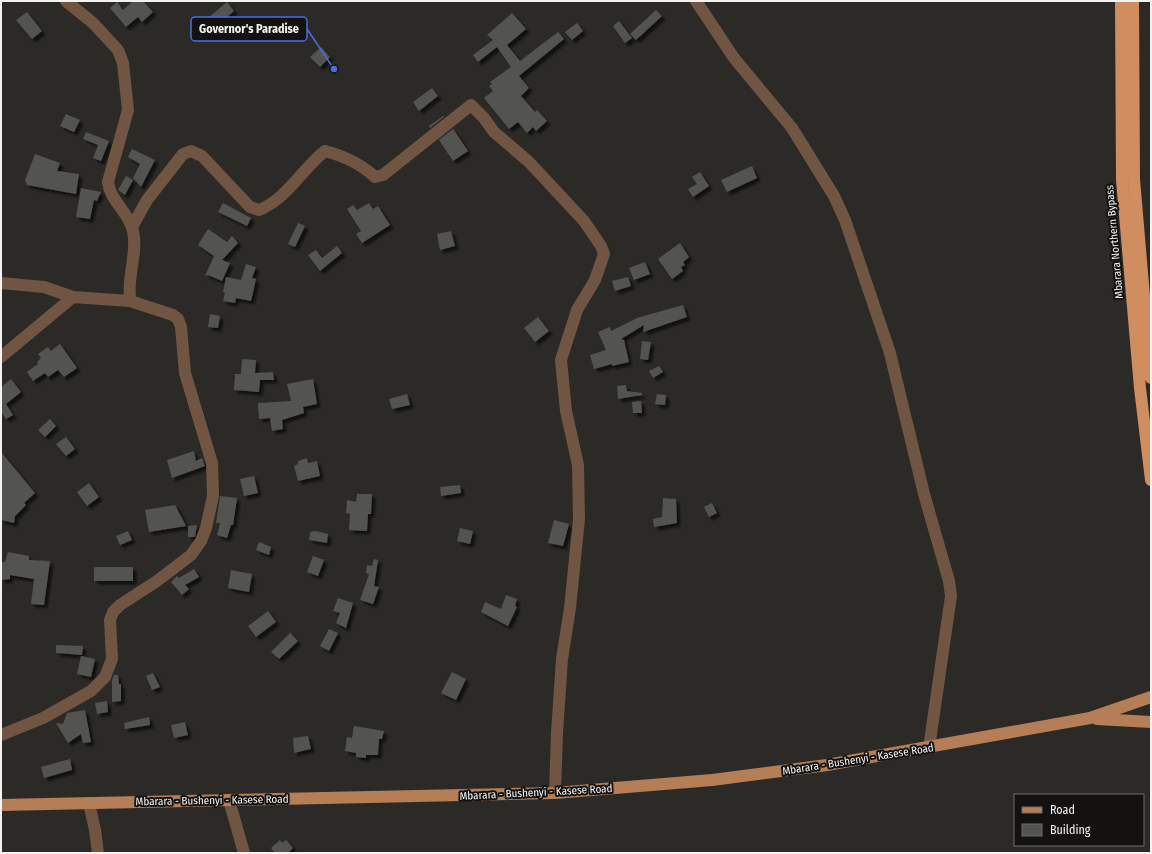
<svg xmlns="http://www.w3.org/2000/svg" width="1152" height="854" viewBox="0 0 1152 854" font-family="'Fira Sans Condensed',sans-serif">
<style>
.building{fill:#535350;filter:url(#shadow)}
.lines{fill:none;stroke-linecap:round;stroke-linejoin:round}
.minor{stroke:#705542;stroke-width:12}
.major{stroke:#b57e57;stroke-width:12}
.highway{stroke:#d08d5f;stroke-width:12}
.labels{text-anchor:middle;stroke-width:4;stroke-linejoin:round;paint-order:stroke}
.street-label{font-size:11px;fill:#f4f3f1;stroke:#131211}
.leader{fill:none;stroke:#486fdd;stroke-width:1.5}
.callout-dot{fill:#486fdd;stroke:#131211;stroke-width:1.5}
.callout{fill:#131211;stroke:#486fdd;stroke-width:1.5}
.callout-label{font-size:12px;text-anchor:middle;font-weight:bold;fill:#f4f3f1}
</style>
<defs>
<filter id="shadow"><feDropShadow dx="3.5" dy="3.5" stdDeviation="1" flood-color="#0009"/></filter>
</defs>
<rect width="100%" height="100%" fill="#2b2a27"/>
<path class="building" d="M133,1H143L153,12L142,22L138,17L126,27L110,8L117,2L123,10Z
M227,2L234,11L216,27L208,18Z
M656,10L662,16L636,40L630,34Z
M27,12L42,31L32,39L16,20Z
M512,13L526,29L507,45L520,61L558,32L564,39L519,76L529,88L521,96L535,112L537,110L547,121L536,131L533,127L527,133L518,122L509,129L484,98L493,91L489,86L492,84L490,82L511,67L497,47L478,62L473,55L493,40L487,35Z
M276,16L286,26L280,32L271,22Z
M619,21L632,38L625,43L613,26Z
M577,23L583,31L572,40L565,32Z
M321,47L330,57L320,67L310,57Z
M432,88L438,96L419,111L413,102Z
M66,114L80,120L74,132L60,126Z
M443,116L444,117L430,128L429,126Z
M453,129L468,151L453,161L439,140Z
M86,132L109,141L101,161L93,158L98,145L83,139Z
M132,149L155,160L141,187L133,178L140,164L128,157Z
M35,154L60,163L57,171L79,174L76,194L27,185L25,180Z
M752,166L757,178L727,192L721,180Z
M700,172L709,186L693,197L688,189L697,184L692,177Z
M126,176L133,180L125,195L118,190Z
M81,188L101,192L97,201L94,200L90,219L76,217Z
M223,203L251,218L247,226L218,212Z
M369,203L373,209L378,206L390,225L362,243L356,234L361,231L347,209L353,205L357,210Z
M298,223L305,226L295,247L288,244Z
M208,229L227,242L232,236L238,243L222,260L230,263L222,281L208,275L205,276L214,256L198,245Z
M451,231L455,246L440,250L437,234Z
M680,243L689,257L683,262L685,265L681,267L683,271L672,279L658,259Z
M337,246L342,253L320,271L308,255L316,250L322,258Z
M645,262L650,274L634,280L629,268Z
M246,264L256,267L252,278L256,279L251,301L236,298L235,303L223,301L225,293L223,292L226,277L241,280Z
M628,277L631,286L615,291L612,281Z
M683,305L687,317L643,332L644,325L621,339L624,340L629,362L612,366V364L594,369L590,355L606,350L598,332L610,327L611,331L637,318Z
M210,314L220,316L218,328L208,327Z
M538,317L549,331L535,342L524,328Z
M642,341L651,342L648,360L640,359Z
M60,344L77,368L64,377L58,370L48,377L45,373L33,381L27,372L38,364L37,362L41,358L38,354L48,347L51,351Z
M242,359L256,360L255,373L273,372L274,380H260L259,392L234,390L235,374H241Z
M659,366L663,372L653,378L649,371Z
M11,379L21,392L6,404L13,415L6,419L1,412V387Z
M313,379L317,404L303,407L304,413L282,420L283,429L272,431L270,418L259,419L258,403L291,401L287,384Z
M626,385L627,391L642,393V395L618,399L617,386Z
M407,394L410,405L392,409L389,399Z
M657,394L666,395L665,405L655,404Z
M641,401L642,413H633L632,402Z
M50,419L56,426L45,437L38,430Z
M66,437L75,449L66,456L56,444Z
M194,451L196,461L202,458L205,466L172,478L167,460Z
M1,452L35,493L24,503L26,505L15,516L14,523L1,520Z
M307,458L308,463L317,461L320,476L298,481L294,466L298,464V461Z
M254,476L258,493L244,496L240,479Z
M89,483L99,497L87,506L77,492Z
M460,485L461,493L441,496L440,487Z
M357,494H372L371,514H368L367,531L349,530L350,514L346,513L347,500L356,502Z
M220,496L237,498L233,525H231L227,538L217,535L220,523H216Z
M663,498L676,499L677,523L654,527L653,519L662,517Z
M712,503L717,513L709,517L704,507Z
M175,505L186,526L149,532L145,510Z
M554,520L569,524L563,546L548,543Z
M197,525L195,537H188V526Z
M460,528L473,531L470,544L457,541Z
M128,531L132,540L120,545L116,536Z
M316,531L328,534L327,543L309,540L310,532Z
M259,542L271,547L269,555L256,550Z
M8,552L29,556V560L50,561L44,605L31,604L34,579L10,575V579L1,580V562H5Z
M313,556L324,560L318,576L307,572Z
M374,559L378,560L374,586L379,587L373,604L360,600L369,574L366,573L367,565L372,566Z
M94,567H133V581H94Z
M194,569L199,577L185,585L189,589L182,595L171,582L177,576L179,578Z
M231,570L252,574L249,592L228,588Z
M506,595L517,599L515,606L517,607L508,626L481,612L485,602L501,609Z
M338,598L353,603L346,628L336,623L340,613L333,611Z
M268,611L276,622L256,637L248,626Z
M329,629L338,633L329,651L320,646Z
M290,633L298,641L279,659L271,652Z
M56,645L83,646L82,655L56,653Z
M81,656L95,659L91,677L77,674Z
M452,672L466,679L456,700L441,693Z
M153,673L160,687L152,690L146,676Z
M114,675H118L119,684H121V701L112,702V680Z
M107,701L108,712L97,714L95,703Z
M85,710L91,742L83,743L81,734L68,743L56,723L63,724L67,713Z
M149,717L150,725L125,729L124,723Z
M185,722L188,735L174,738L171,725Z
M354,726L384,731L382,739H379L378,755H366V758L356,757V753L345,751L347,737L352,738Z
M308,736L311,749L294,753L293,738Z
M70,759L72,770L44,778L41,767Z
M280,840L282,843L286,840L293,848L288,853H275L271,848Z"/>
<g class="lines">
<path class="minor" d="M66,1L93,23L118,50L123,63L128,110L108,182C110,201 129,212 133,231C137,247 131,266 130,283C129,289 130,295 130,301
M696,1L734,58L792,128L834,196L845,220L890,353L924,494L949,581L951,596L929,748
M132,227L147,200L183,154L191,151L202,156L250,207L259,210C287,199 302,169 325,151C344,156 360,163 375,177L383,175L471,105L484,118L494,132L529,162L584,221L601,246L604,254L595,280L577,310L561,360L566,411L578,465L579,519L570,608L562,659L557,733L555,793
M1,283L44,287L73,297
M1,357L73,297L130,301L173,315L178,319L181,327L185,373L212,463L213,496L206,528L201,541L191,555L157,581L120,605L113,612L110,620L112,659L105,677L91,691L43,718L1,735
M229,800L244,853
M89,803L95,830L98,853"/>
<path class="major" d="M1097,719L1151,722
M1,805L555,793L712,780L827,765L1090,718L1151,697"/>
<path class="highway" d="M1121,1L1122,180L1140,388L1151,480
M1133,1L1134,179L1151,378"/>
</g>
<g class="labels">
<g class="street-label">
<text transform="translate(1114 242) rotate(-95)" y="4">Mbarara Northern Bypass</text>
<text transform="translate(858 759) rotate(-9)" y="4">Mbarara - Bushenyi - Kasese Road</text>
<text transform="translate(536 792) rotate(-3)" y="4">Mbarara - Bushenyi - Kasese Road</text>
<text transform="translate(212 800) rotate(-1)" y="4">Mbarara - Bushenyi - Kasese Road</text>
</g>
</g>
<path class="leader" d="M334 69L307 29"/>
<circle class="callout-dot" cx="334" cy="69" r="4"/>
<rect class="callout" x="191" y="17" width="116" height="24" rx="4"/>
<g class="callout-label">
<text x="249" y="33">Governor's Paradise</text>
</g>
<rect width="1152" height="854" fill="none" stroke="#f4f3f1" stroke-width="4"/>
<rect x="1014" y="794" width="130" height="52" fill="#131211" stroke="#6d6c6b"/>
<rect x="1022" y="807" width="20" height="6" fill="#b57e57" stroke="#6d6c6b"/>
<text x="1050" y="814" font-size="12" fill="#f4f3f1">Road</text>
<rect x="1022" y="824" width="20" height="12" fill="#535350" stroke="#6d6c6b"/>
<text x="1050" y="834" font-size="12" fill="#f4f3f1">Building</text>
</svg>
